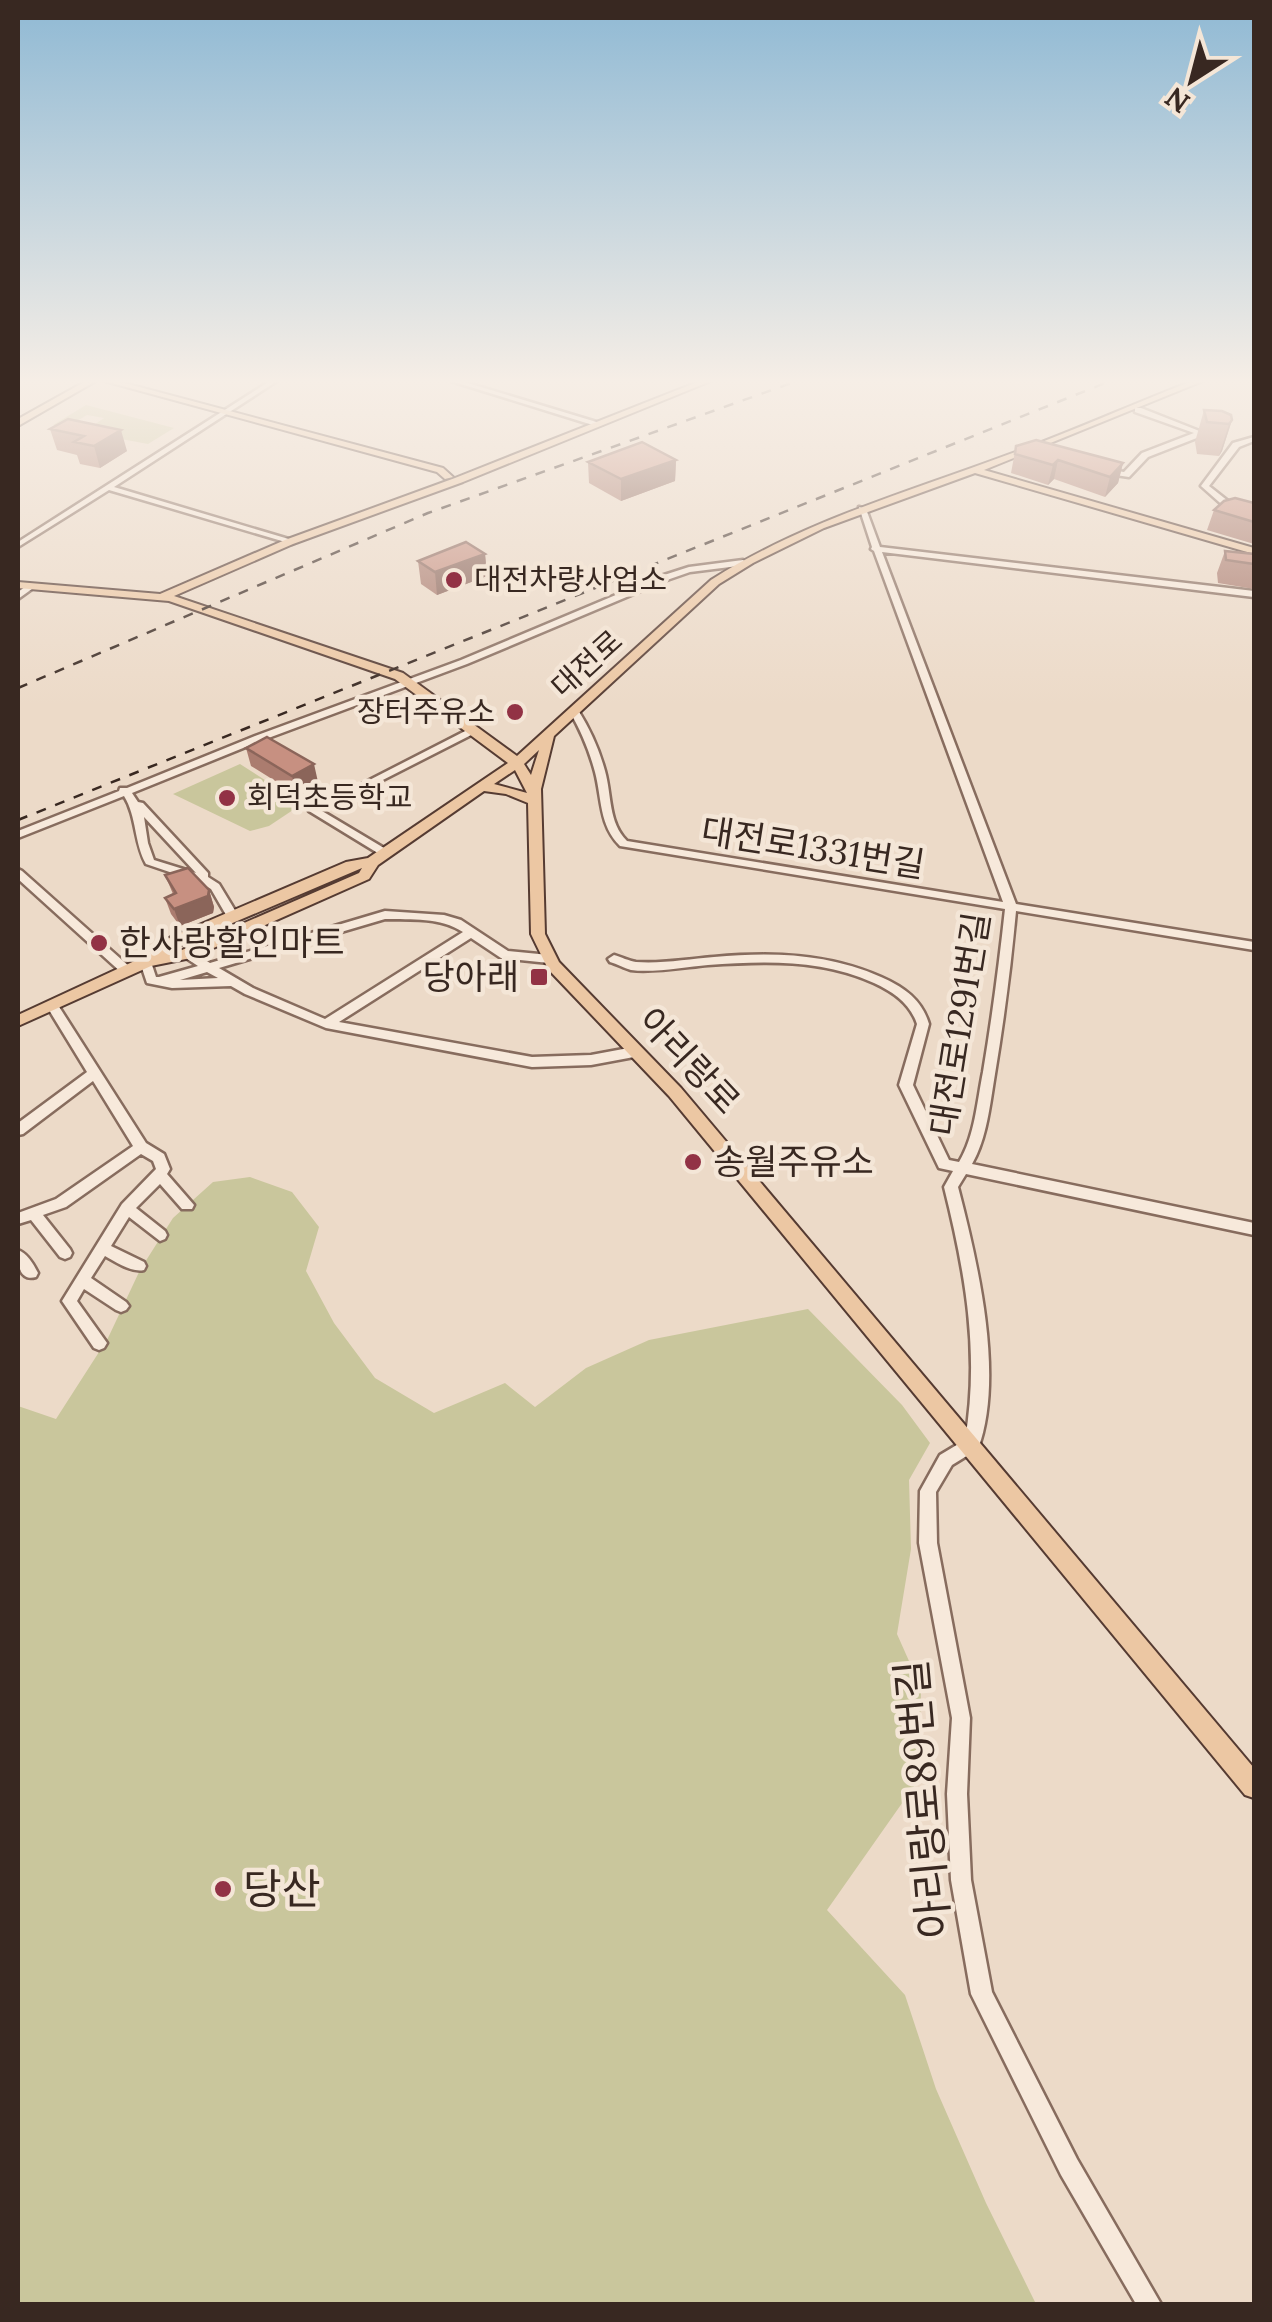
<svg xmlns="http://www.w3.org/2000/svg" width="1272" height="2322" viewBox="0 0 1272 2322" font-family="Lora,'Noto Sans KR',serif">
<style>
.green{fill:#c9c69c}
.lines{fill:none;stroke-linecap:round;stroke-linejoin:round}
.minor-casing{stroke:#876c5e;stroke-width:5}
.major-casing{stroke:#553b32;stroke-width:4}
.minor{fill:#f7e9db;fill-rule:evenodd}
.major{fill:#ecc7a3;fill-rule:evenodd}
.rail{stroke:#382821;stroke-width:2.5;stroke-dasharray:10 10;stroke-linecap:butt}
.wall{fill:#ab7c6f}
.shaded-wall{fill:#8b655a}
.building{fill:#c79081;stroke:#8b655a;stroke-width:2.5}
.poi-dot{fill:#923245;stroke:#f4e6d7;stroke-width:4}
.labels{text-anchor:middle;stroke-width:9;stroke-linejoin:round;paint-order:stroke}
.far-poi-label{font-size:30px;fill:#382821;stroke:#f4e6d7;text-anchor:start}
.far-street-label{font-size:30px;fill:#382821;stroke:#f4e6d7}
.street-label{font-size:35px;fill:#382821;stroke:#f4e6d7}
.poi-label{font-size:35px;fill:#382821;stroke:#f4e6d7;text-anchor:start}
.near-street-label{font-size:42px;fill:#382821;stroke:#f4e6d7}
.near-poi-label{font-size:42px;fill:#382821;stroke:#f4e6d7;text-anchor:start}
</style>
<rect width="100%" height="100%" fill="#ecdac8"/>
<path class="green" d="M86,405L174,428L148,444L84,432L104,418L87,415L65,428L53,425Z
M240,764L302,804L269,826L250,831L173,794Z
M250,1177L292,1192L319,1227L306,1271L334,1323L375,1378L434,1413L505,1383L535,1407L586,1368L649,1340L808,1309L902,1405L930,1443L909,1480L911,1549L897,1634L921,1688L919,1779L827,1910L905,1995L936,2089L986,2203L1036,2304H18V1406L56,1419L108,1338L140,1270L173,1218L213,1182Z"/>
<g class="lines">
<defs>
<path id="minor" d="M270,381H277L114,487L292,540V544L109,490L18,547V542Z
M451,381H461L603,424L596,426Z
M1135,408H1141L1207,434L1148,457L1129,477L1102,473L1101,471L1105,469L1124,472L1142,453L1194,433L1135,412Z
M1254,437V441L1239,447L1209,486L1233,505L1254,511V515L1227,509L1201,486L1233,443Z
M859,507L866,509L880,547L1254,591V597L882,552L1016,904L1254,942V950L1016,911C1011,966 1004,1020 995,1074C990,1104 987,1138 972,1164L1254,1223V1235L966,1174L958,1187C977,1260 1005,1376 978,1449L952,1465L936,1492L937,1543L970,1718L967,1794L971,1880L992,1992L1077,2159L1161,2304H1136L1061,2175L971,1994L951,1880L947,1794L952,1718L919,1543L920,1491L940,1455L965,1440C980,1353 965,1271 944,1187L953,1171L939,1168L899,1085L917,1024C910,1003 893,992 874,983C821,959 765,961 708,965C686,967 653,973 631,970C624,968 617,964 610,962L608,959L614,955C621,957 629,961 636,962C661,964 689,959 714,957C771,952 827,953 881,977C904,987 922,1000 929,1024L913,1085L949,1160L959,1162C975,1136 977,1101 983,1072C992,1018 999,964 1005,909L620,846C599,825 602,799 595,772C589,750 581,731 570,712L578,710C590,729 599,749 605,771C612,796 608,822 627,841L1003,902L874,551L871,549L872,547Z
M743,560L747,563L746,565L690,572L667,580L467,664L263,740L132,793L138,802L143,803L208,873V877L219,884L239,917L237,920H229L211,889L199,882L146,864C134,843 137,817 124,796L18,838V831L119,791L120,788H127L255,736L461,660L661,576L689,567ZM144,817L196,873L154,860L148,843Z
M29,584L36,586L18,599V592Z
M473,727L478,730L477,732L322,811L389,851V855H381L309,811Z
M18,869L22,871L131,968L133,971L131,974H123L18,879Z
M385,911L444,915L461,920L508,951L549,955L555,959L549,963L501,958L471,938L339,1022L532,1057L591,1055L634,1047L640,1052L634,1057L591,1065L532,1067L326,1028L245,994L231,986L172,988L147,983L140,962L146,958L150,959L156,977H159L198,966L180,954L182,951H190L210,963ZM385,919C412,920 440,917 463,932L325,1019L253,988L219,968ZM207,972L218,978L180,980Z
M52,1001L56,1002L146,1143L164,1154L170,1169L167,1174L194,1205L192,1209H182L160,1184L136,1208L165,1231L167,1235L165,1239L160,1241L129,1217L111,1246L144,1262L146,1266L144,1270C132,1273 116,1262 105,1256L91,1278L126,1302L129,1306L126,1310L121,1312L116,1310L84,1289L77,1301L107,1343L104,1348L99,1350L94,1348L62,1301L122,1204L156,1169L153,1161L141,1154L66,1207L43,1215L70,1249L72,1253L70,1257L65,1259L60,1257L31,1220L18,1224V1213L56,1199L133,1146L93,1081L23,1134L18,1135V1123L87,1072L46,1005Z
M18,1250C27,1253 34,1265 38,1273L36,1277C19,1282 17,1262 18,1250Z"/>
<path id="major" d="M86,381H96L18,426V419Z
M104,381H117L443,468L453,477L445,479L437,472Z
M700,381H711L463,482L293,544L174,596L403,673L517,756L711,580C804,521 905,493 1007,455C1069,433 1130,405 1192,381H1203L984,470L1254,548V554L975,473L824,528L753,563L719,584L554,736L541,789L545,934L559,962L681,1088L1254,1768V1798L1245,1795L669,1096L548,969L531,934L528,803L506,794L484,791L378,865L369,879L191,958L151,966L18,1026V1015L141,958L171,937L346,862L368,858L508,763L395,679L169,601L18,588V582L160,594L285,540L455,478ZM539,750L531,775L524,764ZM515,770L527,793L494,784ZM362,868L359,873L182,950L170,952L181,945Z"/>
</defs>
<use href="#minor" class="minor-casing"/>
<use href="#major" class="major-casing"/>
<use href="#minor" class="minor"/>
<use href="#major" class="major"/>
<path class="rail" d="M18,688L428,513L797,381
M18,820L1110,381"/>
</g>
<path class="wall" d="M1204,410L1232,420L1222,451L1219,456L1197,454L1195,442Z
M68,419L127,451L100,468L80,464L77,455L57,450L50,429Z
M1016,446L1123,463L1118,483L1105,497L1054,479L1048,485L1011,473Z
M676,460L675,481L621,501L589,483L588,462Z
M1254,503V544L1207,530L1214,510Z
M1225,551L1254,554V589L1218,583L1217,573Z
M485,554L487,576L437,595L421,584L418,561Z
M246,748L318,782L296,794L251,766Z
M165,875L209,890L214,907L213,913L180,926L171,914L165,898L173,894Z"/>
<path class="shaded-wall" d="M1232,420L1222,451L1219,456L1229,424Z
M121,430L127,451L100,468L94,446Z
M676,460L675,481L621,501V479Z
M1058,460L1054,479L1048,485L1053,465Z
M1123,463L1118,483L1105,497L1110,477Z
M485,554L487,576L437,595L435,572Z
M314,764L318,782L296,794L292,776Z
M209,890L214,907L213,913L180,926L174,909Z"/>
<path class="building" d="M1204,410L1222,411L1231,415L1232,420L1229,424L1207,422Z
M68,419L121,430L94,446L74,442L84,436L50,429Z
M1036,440L1123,463L1110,477L1058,460L1053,465L1015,454L1016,446Z
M642,442L676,460L621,479L588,462Z
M1235,498L1254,503V522L1214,510L1224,501Z
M466,542L485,554L435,572L418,561Z
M1225,551L1254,554V564L1226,560Z
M267,737L314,764L292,776L246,748Z
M188,868L209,890L208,896L174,909L165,898L176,893L165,875Z"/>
<linearGradient id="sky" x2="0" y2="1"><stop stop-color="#8fb9d4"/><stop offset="0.54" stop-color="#f6eee6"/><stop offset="1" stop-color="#f6eee6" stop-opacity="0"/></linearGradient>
<rect width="1272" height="706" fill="url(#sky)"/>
<g class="poi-dot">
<circle cx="454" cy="580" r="10"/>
<circle cx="515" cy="712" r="10"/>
<circle cx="227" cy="798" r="10"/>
<circle cx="99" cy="943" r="10"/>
<rect x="529" y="967" width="20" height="20" rx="5"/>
<circle cx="693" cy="1162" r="10"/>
<circle cx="223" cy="1889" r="10"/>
</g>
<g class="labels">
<g class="far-poi-label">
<text x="474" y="590">대전차량사업소</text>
<text x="495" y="722" text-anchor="end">장터주유소</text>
<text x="247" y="808">회덕초등학교</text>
</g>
<g class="far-street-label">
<text transform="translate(587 664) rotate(-42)" y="10">대전로</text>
</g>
<g class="street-label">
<text transform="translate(813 848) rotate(9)" y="12">대전로1331번길</text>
<text transform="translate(960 1024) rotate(-81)" y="12">대전로1291번길</text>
<text transform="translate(689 1061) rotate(47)" y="12">아리랑로</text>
</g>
<g class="poi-label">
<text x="119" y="955">한사랑할인마트</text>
<text x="519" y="989" text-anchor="end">당아래</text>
<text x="713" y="1174">송월주유소</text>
</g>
<g class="near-street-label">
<text transform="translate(923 1799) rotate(-95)" y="15">아리랑로89번길</text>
</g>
<g class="near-poi-label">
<text x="243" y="1904">당산</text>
</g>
</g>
<rect width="1272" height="2322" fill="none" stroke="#382821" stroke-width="40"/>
<g transform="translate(1192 80) rotate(216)" stroke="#f4e6d7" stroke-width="8" paint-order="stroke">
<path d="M0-8L18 38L0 25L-18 38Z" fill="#382821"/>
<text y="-15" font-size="28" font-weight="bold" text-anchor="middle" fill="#382821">N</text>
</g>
</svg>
